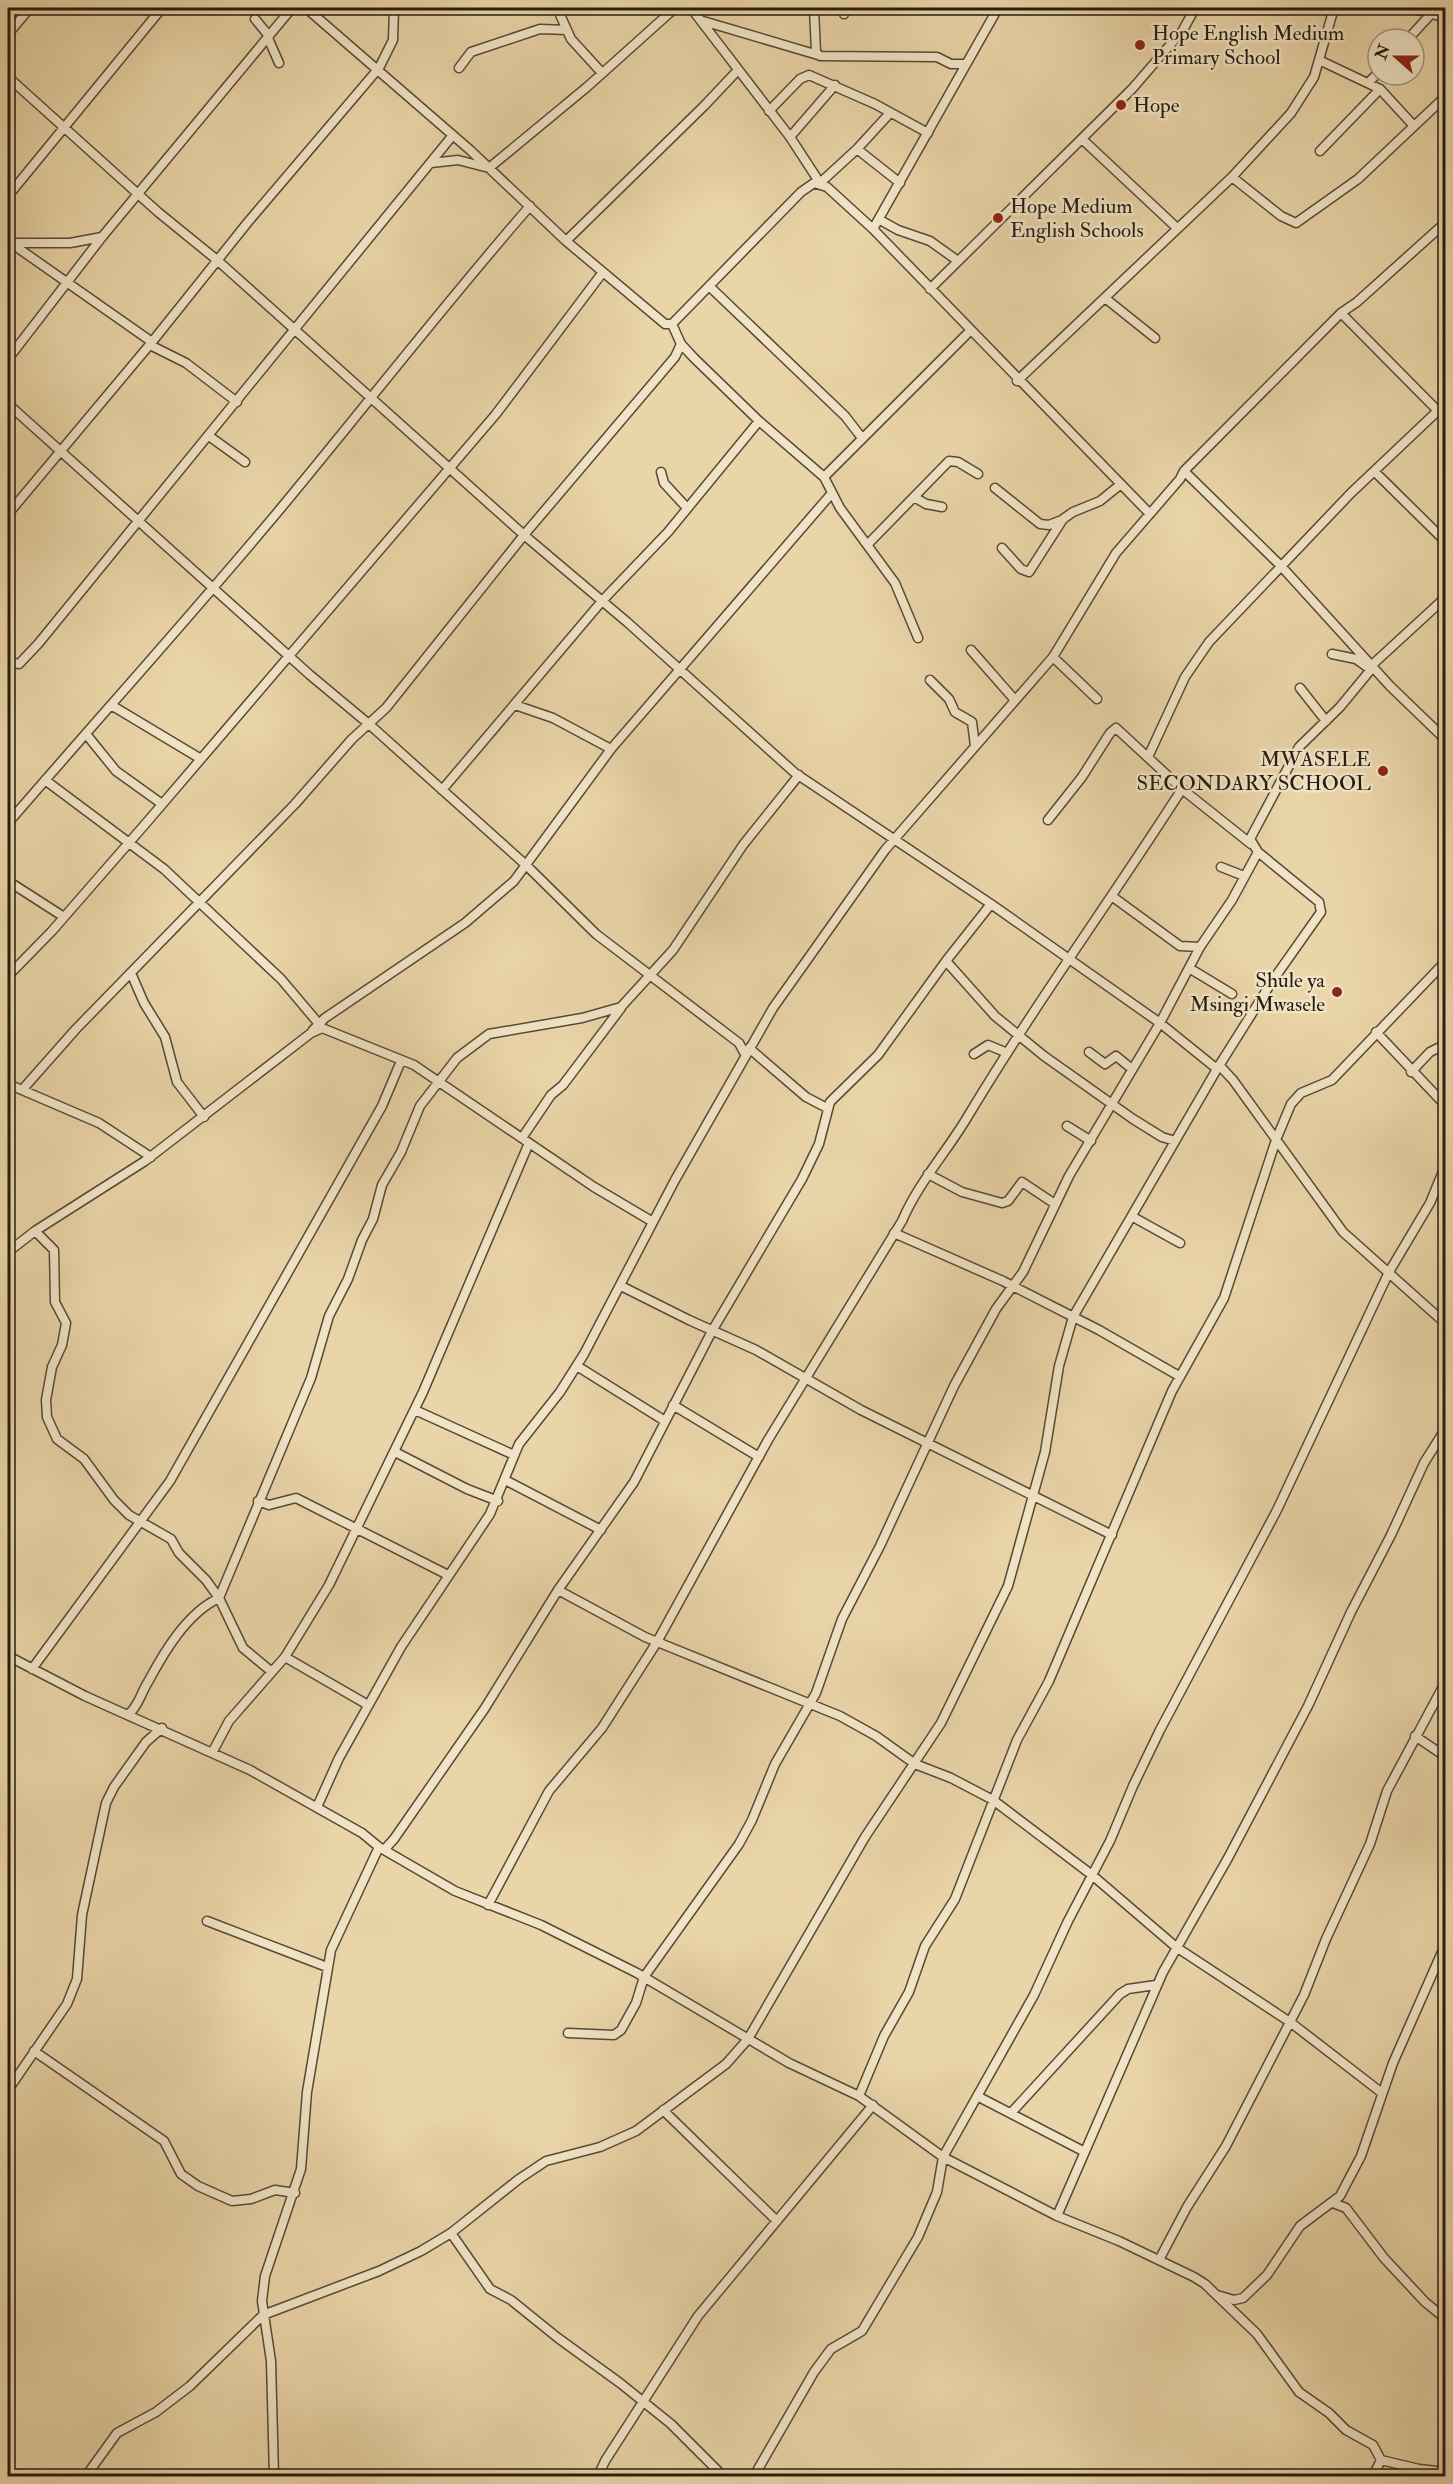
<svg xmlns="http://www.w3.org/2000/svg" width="1453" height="2484" viewBox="0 0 1453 2484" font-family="'IM FELL Double Pica',serif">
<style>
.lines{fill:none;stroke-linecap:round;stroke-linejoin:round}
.minor-casing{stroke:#564a37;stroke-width:11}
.minor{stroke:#f1e4c6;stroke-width:8}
.poi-dot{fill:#8f2418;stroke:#f1e4c6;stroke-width:2}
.labels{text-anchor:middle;stroke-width:5;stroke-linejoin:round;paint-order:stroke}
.poi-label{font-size:21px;fill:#251c11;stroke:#f1e4c6;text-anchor:start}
</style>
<rect width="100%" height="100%" fill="#ead5a8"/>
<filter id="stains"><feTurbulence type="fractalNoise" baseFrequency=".00333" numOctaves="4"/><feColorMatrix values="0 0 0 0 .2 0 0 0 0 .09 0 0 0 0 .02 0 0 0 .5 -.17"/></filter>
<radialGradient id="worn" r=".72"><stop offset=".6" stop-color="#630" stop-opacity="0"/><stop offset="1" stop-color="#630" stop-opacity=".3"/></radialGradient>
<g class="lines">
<defs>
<path id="minor" d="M306,8L470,150L566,241L665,324H672L801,192L814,183L827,187L873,229L1150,514
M557,8L571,39L602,73
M691,8L790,137L820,183L857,149L890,113
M814,8L816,52L820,56L937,57L951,64H966
M1411,8L1446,18
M844,14V8
M255,19L269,36
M703,21L818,55
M8,34L30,8
M268,38L279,63
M1408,39L1431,14
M1319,60L1380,89L1414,126
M459,68L471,52L540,29L567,30
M8,77L158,212L217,260L524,535L627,622L795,773L991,904L1160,1023L1217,1069
M1369,82L1378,73
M769,111L800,79L809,75L875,104L928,133
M790,137L835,85
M1082,139L1177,228
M857,149L900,183
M1320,151L1380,89
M431,163L458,160L489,168L587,87L675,8
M1232,177L1281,216L1296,223L1358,179L1446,96
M8,196L162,8
M880,220L898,230L930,241L958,261
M873,229L998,8
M8,241L152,342
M566,241L704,106L738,70
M11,243H70L102,237
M709,286L845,416L862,438
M930,289L1132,89L1183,30L1195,8
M1105,298L1155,338
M1341,313L1438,411
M672,324L681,344L694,358L759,421L824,477L840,508L895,583L918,638
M150,345L186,363L237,402
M8,359L102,237L292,8
M1017,381L1232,177L1291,113L1314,77L1334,8
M8,404L310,675L370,725L527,866L596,934L739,1043L745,1054
M209,436L245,462
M1184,471L1281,566L1390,686L1446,740
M661,472L664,483L687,508
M1375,472L1446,542
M824,477L970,331
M995,488L1040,524L1049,525L1059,521
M914,497L926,504L942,507
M8,514L152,342L248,222L379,68L393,40L394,8
M868,544L949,461L958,462L978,474
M1002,548L1021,569L1029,572L1063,519L1073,512L1100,501L1121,484
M971,650L1014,699
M1332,654L1356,659L1370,669
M1053,657L1097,699
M8,662L19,664L38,644L453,135
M1372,665L1446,597
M930,680L949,699L955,712L972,722L975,746
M1300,688L1326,721
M111,705L201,759
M515,705L553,718L611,749
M86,734L116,771L162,804
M1148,757L1185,677L1209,642L1351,493L1446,403
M45,780L164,869L281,979L319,1024
M442,790L602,601L668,532L759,421
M1048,820L1082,777L1110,733L1116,728L1182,789L1251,844
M8,823C97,720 188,619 276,514C361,412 442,307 530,206
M1221,867L1244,876
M8,881L64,917
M1113,897L1180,946L1200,947
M946,961L991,904
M1189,968L1232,994
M131,973L144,1003L165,1037L177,1082L204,1117
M8,976L52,931L147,822L496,414L603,272
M313,1030L325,1018L465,923L514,881L611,749L832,493
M1376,1032L1446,1106
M749,1048L806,1097L827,1108
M1089,1052L1105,1064L1116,1056L1132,1069
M974,1054L988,1045L1005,1052
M1219,1065L1233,1080L1343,1232L1446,1324
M1411,1072L1430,1052L1444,1045
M8,1084L99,1123L151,1157
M22,1090L76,1029L295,804L352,739L386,708L524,535L675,357L681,344
M1067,1126L1091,1141
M522,1138L551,1095L563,1085L621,1008
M928,1174L962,1192L1002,1203L1008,1201L1022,1182L1055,1204
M1133,1217L1180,1243
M35,1231L54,1250L55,1302L66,1323L62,1345L52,1367L46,1400L47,1417L57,1439L84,1459L114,1500L129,1515L171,1539L179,1553L206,1580L219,1598L243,1648L272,1672
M894,1233L1003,1281L1099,1330L1179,1376
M8,1252L35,1231L145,1161L311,1033L322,1028L414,1065L594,1187L653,1222
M621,1286L689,1320L756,1350L861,1410L1112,1535
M577,1366L665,1421
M673,1405L759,1457
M415,1410L514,1455
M395,1452L467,1489L498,1501
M505,1480L601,1530
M258,1501L269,1505L296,1498L448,1575
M558,1590L645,1637L840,1716L876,1736L915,1764L951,1778L993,1800L1092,1875L1176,1947L1290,2022L1382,2093
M8,1656L85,1696L250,1770L362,1833L379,1847L331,1950L307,2092L301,2169L265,2276L262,2301L271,2361L274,2476
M285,1657L368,1705
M32,1669L170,1481L382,1106L401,1061
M129,1714C139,1705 141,1693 148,1682C164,1652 187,1613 219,1598L311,1378L329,1316L348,1279L362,1240L373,1219L382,1185L401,1152L420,1106L457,1058L489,1034L582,1018L621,1007L673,950L743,845L799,775
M1415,1736L1446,1757
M212,1753L229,1721L285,1657L329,1585L423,1392L529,1143
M317,1807L339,1758L401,1647L490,1514L519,1444L560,1392L584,1354L675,1180L773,1008L885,850L1053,657L1116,553L1180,479L1184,471L1341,313L1357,302L1446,222
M379,1847L455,1891L541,1925L637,1973L789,2063L859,2096L943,2157L1057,2216L1119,2241L1194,2277L1205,2284L1257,2334L1299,2392L1329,2413L1346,2430L1373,2445L1381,2460L1373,2476
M384,1850L394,1839L485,1708L558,1590L634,1482L712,1331L802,1179L819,1144L830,1102L878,1055L946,961L995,1016L1044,1056L1133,1119L1162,1137L1175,1141
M488,1905L549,1791L602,1728L657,1642L768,1440L902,1221C918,1184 944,1155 965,1121C1033,1007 1111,900 1182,789
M207,1921L327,1967
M568,2033L614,2035L621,2030L636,2003L644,1977L739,1844L752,1820L775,1764L816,1693L842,1619L880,1546L954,1386L996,1309L1023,1272L1069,1176L1160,1023L1200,947L1232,900L1258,852
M34,2051L164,2141L181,2174L198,2186L232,2201L251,2199L275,2190L295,2193
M8,2090L67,2004L77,1979L82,1915L106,1803L114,1787L146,1742L162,1728
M859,2096L884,2036L909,1992L925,1946L955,1899L1017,1740L1049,1681L1172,1391L1224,1298L1276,1140L1291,1104L1301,1093L1332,1080L1446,961
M977,2096L1083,2151
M663,2110L777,2221
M1011,2113L1120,1994L1128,1989L1156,1985
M1333,2203L1346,2208L1384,2258L1425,2302L1446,2319
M1057,2216L1163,1972L1228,1858L1308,1706L1351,1612L1391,1535L1424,1463L1446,1428
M451,2233L490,2289L511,2300L558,2338L620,2383L671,2424L723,2476
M1159,2260L1187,2207L1226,2146L1304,1995L1326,1939L1370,1844L1387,1791L1446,1681
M1217,2295L1234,2300L1243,2298L1267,2275L1300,2226L1340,2196L1361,2156L1393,2063L1446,1943
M1381,2460L1419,2469L1446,2472
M86,2476L117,2433L156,2412L190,2386L263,2315L379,2271L421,2251L451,2233L519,2179L546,2161L600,2147L636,2131L726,2064L748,2039L865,1837L941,1723L1008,1586L1045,1452L1059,1366L1073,1317L1217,1069L1273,980L1321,912L1319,902L1258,852L1250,839L1299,747L1340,707L1373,667
M598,2476L605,2461L698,2316L873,2105
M754,2476L814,2372L831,2349L862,2331L918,2237L937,2192L943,2157L1034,1995L1068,1921L1110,1841L1133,1786L1160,1730L1277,1510L1389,1272L1430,1203L1446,1164"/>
</defs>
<use href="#minor" class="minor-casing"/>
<use href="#minor" class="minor"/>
</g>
<g class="poi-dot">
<circle cx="1140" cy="45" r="6"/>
<circle cx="1121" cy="105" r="6"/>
<circle cx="998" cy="218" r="6"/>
<circle cx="1383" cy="771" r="6"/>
<circle cx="1337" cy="992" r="6"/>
</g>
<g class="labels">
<g class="poi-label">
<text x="1152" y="40">Hope English Medium<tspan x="1152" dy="24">Primary School</tspan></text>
<text x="1133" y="112">Hope</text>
<text x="1010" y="213">Hope Medium<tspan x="1010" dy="24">English Schools</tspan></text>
<text x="1371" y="766" text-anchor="end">MWASELE<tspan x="1371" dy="24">SECONDARY SCHOOL</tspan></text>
<text x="1325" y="987" text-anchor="end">Shule ya<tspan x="1325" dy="24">Msingi Mwasele</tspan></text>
</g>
</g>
<rect width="1453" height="2484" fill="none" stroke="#ead5a8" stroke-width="30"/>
<rect x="9" y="9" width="1435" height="2466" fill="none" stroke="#251c11" stroke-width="3"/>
<rect x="15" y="15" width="1423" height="2454" fill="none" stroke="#251c11" stroke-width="1.5"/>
<g transform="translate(1396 57) rotate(291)"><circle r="28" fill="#f1e4c6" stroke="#9f947e" stroke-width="1.5"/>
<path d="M0-4.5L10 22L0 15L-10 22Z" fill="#8f2418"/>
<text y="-9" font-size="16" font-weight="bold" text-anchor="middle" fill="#251c11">N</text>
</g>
<rect width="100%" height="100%" filter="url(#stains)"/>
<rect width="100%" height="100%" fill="url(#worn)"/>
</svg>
